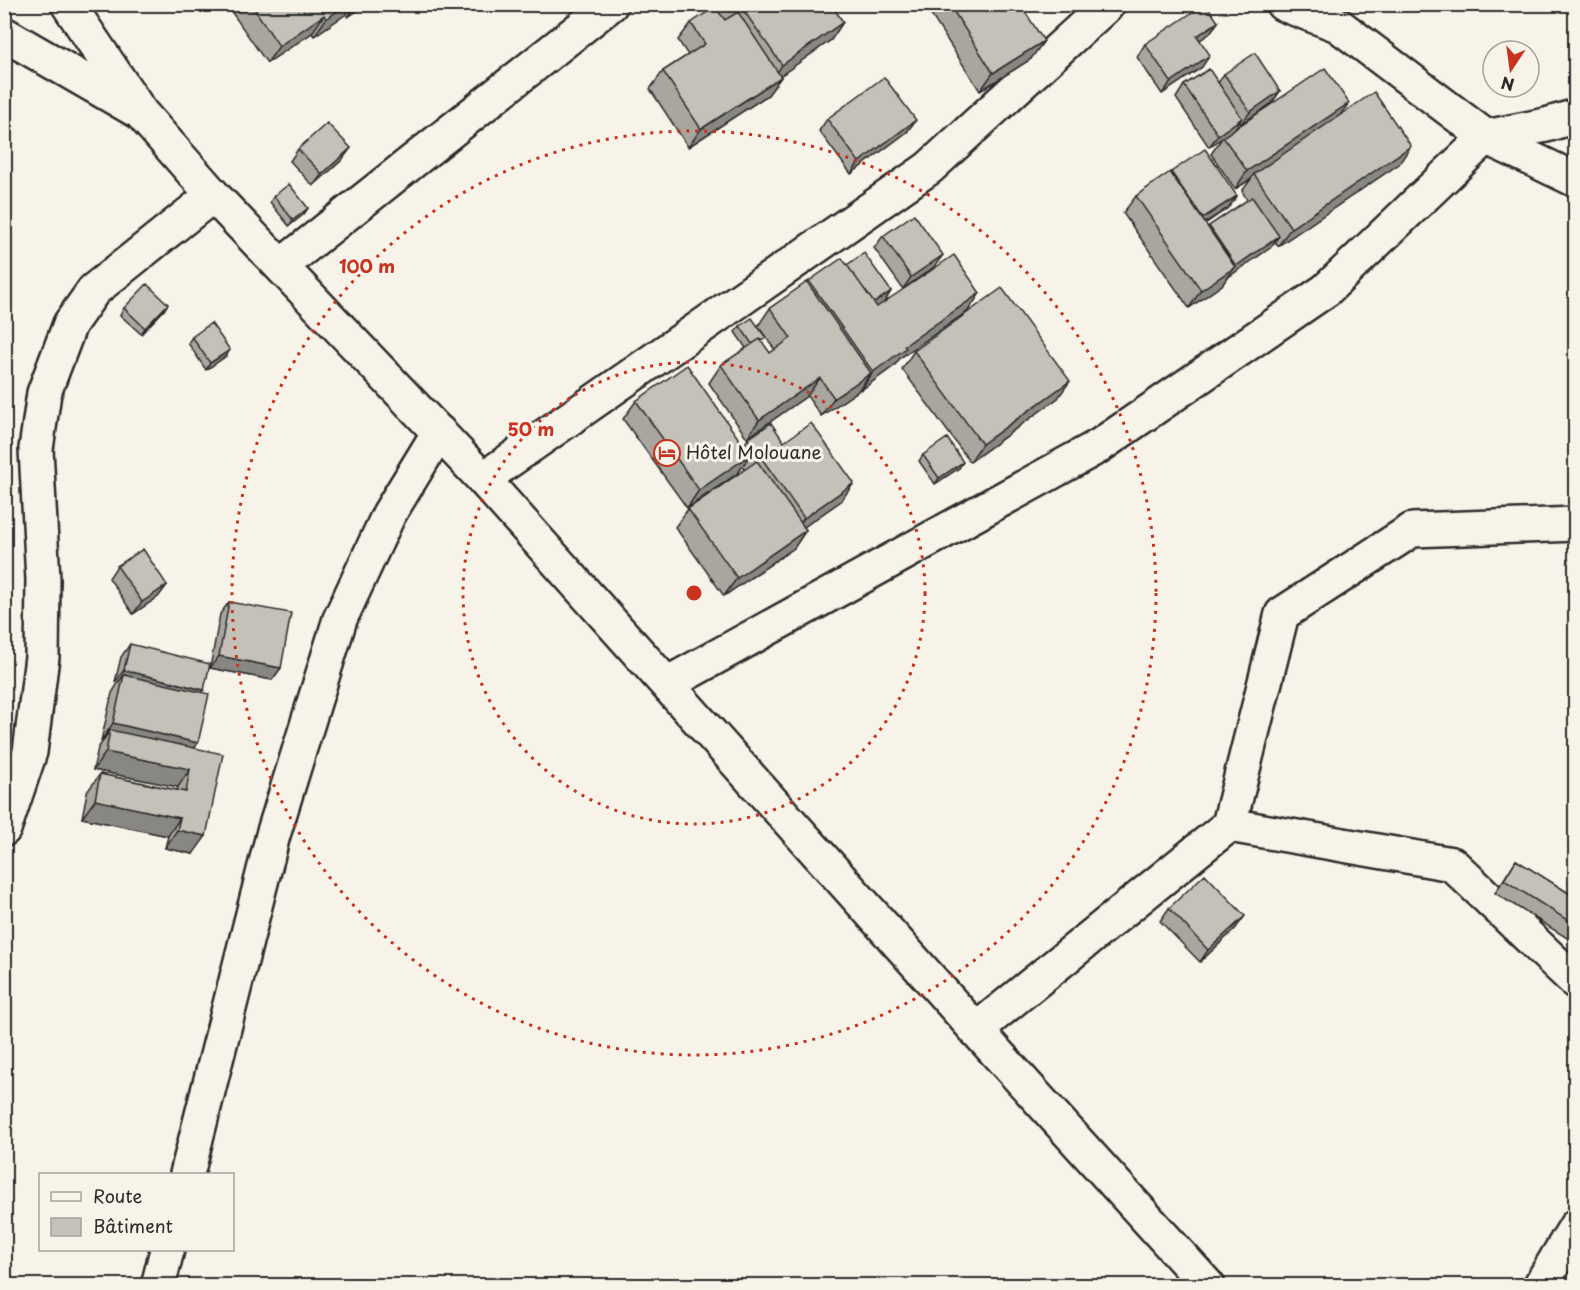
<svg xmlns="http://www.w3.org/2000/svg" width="1580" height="1290" viewBox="0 0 1580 1290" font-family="'Playpen Sans',sans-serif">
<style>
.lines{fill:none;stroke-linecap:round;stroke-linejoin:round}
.street-casing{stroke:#2b2b2b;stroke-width:38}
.secondary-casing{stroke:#2b2b2b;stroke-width:38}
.street{stroke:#f7f3e8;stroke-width:33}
.secondary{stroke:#f7f3e8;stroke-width:33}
.wall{fill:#a9a69f;stroke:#2b2b2b;stroke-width:1.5}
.shaded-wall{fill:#898782;stroke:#2b2b2b;stroke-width:1.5}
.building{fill:#c4c1b9;stroke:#2b2b2b;stroke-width:1.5}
.ring{fill:none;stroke:#c8321e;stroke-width:3;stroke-dasharray:3 6}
.labels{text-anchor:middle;stroke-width:6;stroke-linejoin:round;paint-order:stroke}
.poi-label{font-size:18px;fill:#2b2b2b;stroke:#f7f3e8;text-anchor:start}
.centre{fill:#c8321e;stroke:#f7f3e8;stroke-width:3}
.ring-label{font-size:18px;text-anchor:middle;font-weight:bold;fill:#c8321e;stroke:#f7f3e8;stroke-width:6;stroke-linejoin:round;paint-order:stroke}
</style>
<rect width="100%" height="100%" fill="#f7f3e8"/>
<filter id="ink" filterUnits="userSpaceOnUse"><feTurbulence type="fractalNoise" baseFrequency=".0167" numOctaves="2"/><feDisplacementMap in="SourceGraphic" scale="12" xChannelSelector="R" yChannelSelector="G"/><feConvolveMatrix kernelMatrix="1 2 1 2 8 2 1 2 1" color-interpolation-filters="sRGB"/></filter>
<g filter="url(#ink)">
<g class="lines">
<defs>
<path id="street" d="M1283,4L1338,25L1486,137L1576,180
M281,266L611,4
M483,479L929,168L1108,4
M667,684L1099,446L1326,290L1486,137L1546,125L1576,116
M1229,825L1282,614L1412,530L1576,524
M4,829L30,752L42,657L43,580L36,449L44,393L70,324L94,290L213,195
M976,1030L1229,825L1452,864L1576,982
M187,1174L273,835L340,619L389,514L439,432
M158,1286L167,1250
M1540,1286L1576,1226"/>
<path id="secondary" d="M68,4L141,113L213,195L483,479L976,1030L1208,1286
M4,34L134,109"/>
</defs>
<use href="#street" class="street-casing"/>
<use href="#secondary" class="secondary-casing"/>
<use href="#street" class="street"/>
<use href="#secondary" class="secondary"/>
</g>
<path class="wall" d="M226,4H367L348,17L346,14L314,36L312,33L267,63Z
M722,4H831L843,22L831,40L780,76L781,77L768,95L688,147L650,89L663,71L688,55L678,40L691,23L718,10Z
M924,4H1020L1031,59L980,91Z
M1218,22L1209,34L1200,40L1202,67L1162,94L1137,57L1145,44Z
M1224,74L1280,91L1272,103L1241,124L1240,122L1235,129L1340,116L1399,164L1278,246L1275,241L1270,248L1227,278L1222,285L1189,308L1123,213L1136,196L1171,172L1237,196L1228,208L1205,224L1208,228L1209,226L1247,200L1242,191L1251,179L1235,189L1211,154L1222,138L1209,147L1176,98L1184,85L1218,83Z
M827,119L907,132L851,174L819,131Z
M298,149L342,160L313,186L290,161Z
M274,196L308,208L304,214L289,226L270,202Z
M883,236L934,267L903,289L874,248Z
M847,265L891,291L883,304L980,293L968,311L900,358L894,366L861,390L860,388L858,391L821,416L807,396L747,438L709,383L721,365L746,348L735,332L740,326L762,343L770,353L775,350L758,326L770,308L808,283L809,281Z
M124,308L164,310L141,334L120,315Z
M192,337L226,356L206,370L188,343Z
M914,351L1058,398L970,462L902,369Z
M636,401L743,446L748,439L784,442L841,501L804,527L806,530L794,548L724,596L675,527L688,509L745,470L742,466L738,473L687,508L623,419Z
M923,455L959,468L935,484L919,461Z
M117,566L167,585L158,597L133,614L109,578Z
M229,602L281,668L272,680L210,668L220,614Z
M130,644L202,693L198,743L194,748L193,854L165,848L168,836L82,818L87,792L100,774L177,790L178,787L93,770L98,748L103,741H101L112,693L118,683L115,682L121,657Z
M1575,843V856L1570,852Z
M1516,860L1575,897V943L1495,893Z
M1169,908L1236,928L1200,962L1160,921Z"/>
<path class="shaded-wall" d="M347,4H353L345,15L314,36L326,19Z
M357,4H367L348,17Z
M324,15L312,33L267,63L279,46Z
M843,22L831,40L770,83L782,65Z
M1218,22L1209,34L1188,48L1197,36Z
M1044,41L1031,59L980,91L993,73Z
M1210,55L1202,67L1162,94L1171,82Z
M781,77L768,95L688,147L701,129Z
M1280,91L1272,103L1241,124L1250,112Z
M1349,103L1336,121L1254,174L1251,179L1235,189L1247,171Z
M1242,118L1234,130L1209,147L1218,135Z
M916,120L907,132L851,174L859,162Z
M1411,146L1399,164L1278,246L1291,228Z
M351,148L342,160L313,186L322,174Z
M1237,196L1228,208L1194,230L1203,218Z
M308,208L304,214L289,226L293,220Z
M1279,236L1270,248L1227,278L1236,266Z
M943,255L934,267L903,289L911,277Z
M1235,267L1222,285L1189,308L1201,290Z
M891,291L883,304L861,318L870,306Z
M980,293L968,311L900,358L894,366L861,390L873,372L904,346Z
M168,304L164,310L141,334L145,328Z
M230,350L226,356L206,370L210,363Z
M871,373L858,391L821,416L834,398Z
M820,378L807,396L747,438L759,420Z
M1070,381L1058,398L970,462L982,444Z
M750,455L738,473L687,508L699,490Z
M963,462L959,468L935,484L939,478Z
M854,483L841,501L791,536L804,518Z
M806,530L794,548L724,596L737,578Z
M167,585L158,597L133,614L142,602Z
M219,656L281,668L272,680L210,668Z
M124,670L204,690L195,702L124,675L118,683L115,682Z
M113,723L198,743L185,760L110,730L103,741H101Z
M106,752L190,769L178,787L93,770Z
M95,800L180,818L168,836L82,818Z
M177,830L206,836L193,854L165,848Z
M1245,916L1236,928L1200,962L1208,950Z"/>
<path class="building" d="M251,4H347L326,19L324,15L279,46Z
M739,4H831L843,22L782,65Z
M949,4H1020L1044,41L993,73Z
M1205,4H1206L1218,22L1197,36L1210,55L1171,82L1145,44Z
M715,7L725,20L738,12L781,77L701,129L663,71L705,44L691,23Z
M1255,53L1280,91L1250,112L1224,74Z
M1325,68L1349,103L1247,171L1223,137Z
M1209,69L1242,118L1218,135L1184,85Z
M884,77L916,120L859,162L827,119Z
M1374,92L1411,146L1291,228L1254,174Z
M327,123L351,148L322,174L298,149Z
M1205,149L1237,196L1203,218L1171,172Z
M1170,172L1235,267L1201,290L1136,196Z
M289,184L308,208L293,220L274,196Z
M1252,197L1279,236L1236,266L1209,226Z
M914,214L943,255L911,277L883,236Z
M864,253L891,291L874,303L847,265Z
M954,255L980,293L904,346L906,348L873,372L809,281L842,258L877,307Z
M807,282L871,373L834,398L820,378L759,420L721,365L760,339L770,353L791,338L770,308Z
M147,284L168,304L145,328L124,308Z
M1002,288L1070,381L982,444L914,351Z
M752,318L766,338L761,341L760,339L752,344L740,326Z
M211,323L230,350L210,363L192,337Z
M687,365L750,455L699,490L636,401Z
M771,423L784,442L811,423L854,483L804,518L748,439Z
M947,438L963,462L939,478L923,455Z
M757,461L806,530L737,578L688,509Z
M143,549L167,585L142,602L117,566Z
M229,602L291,613L281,668L219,656Z
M130,644L210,664L204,690L124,670Z
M124,675L209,694L198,743L113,723Z
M110,730L223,754L206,836L177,830L180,818L95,800L100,774L186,792L190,769L106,752Z
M1516,860L1575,897V925L1504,880Z
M1205,874L1245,916L1208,950L1169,908Z"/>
</g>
<g class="ring">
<circle cx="694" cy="593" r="231"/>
<circle cx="694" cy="593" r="462"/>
</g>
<defs>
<symbol id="hotel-ring" viewBox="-11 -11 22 22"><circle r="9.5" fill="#f7f3e8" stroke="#c8321e" stroke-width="1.5"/><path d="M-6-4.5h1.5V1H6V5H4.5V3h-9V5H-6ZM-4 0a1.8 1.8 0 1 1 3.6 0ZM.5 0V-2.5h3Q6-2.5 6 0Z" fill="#c8321e"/></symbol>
</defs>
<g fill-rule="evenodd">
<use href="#hotel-ring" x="652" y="438" width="30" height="30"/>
</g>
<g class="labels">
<g class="poi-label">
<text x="686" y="459">Hôtel Molouane</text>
</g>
</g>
<circle cx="694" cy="593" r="9" class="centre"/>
<g class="ring-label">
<text x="367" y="273">100 m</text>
<text x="531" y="436">50 m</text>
</g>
<rect width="1580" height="1290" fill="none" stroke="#f7f3e8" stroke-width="24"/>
<rect x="12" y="12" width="1556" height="1266" fill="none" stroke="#2b2b2b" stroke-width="2" filter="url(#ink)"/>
<rect x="39" y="1173" width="195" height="78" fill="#f7f3e8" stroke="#a5a39c" stroke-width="1.5"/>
<rect x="51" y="1192" width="30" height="9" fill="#f7f3e8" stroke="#a5a39c" stroke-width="1.5"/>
<text x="93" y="1203" font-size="18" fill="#2b2b2b">Route</text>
<rect x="51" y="1218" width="30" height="18" fill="#c4c1b9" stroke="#a5a39c" stroke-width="1.5"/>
<text x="93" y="1233" font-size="18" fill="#2b2b2b">Bâtiment</text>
<g transform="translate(1511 69) rotate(193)"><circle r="28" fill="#f7f3e8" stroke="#a5a39c" stroke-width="1.5"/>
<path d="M0-4.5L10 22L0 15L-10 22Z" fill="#c8321e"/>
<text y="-9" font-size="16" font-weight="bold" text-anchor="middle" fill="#2b2b2b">N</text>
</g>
</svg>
